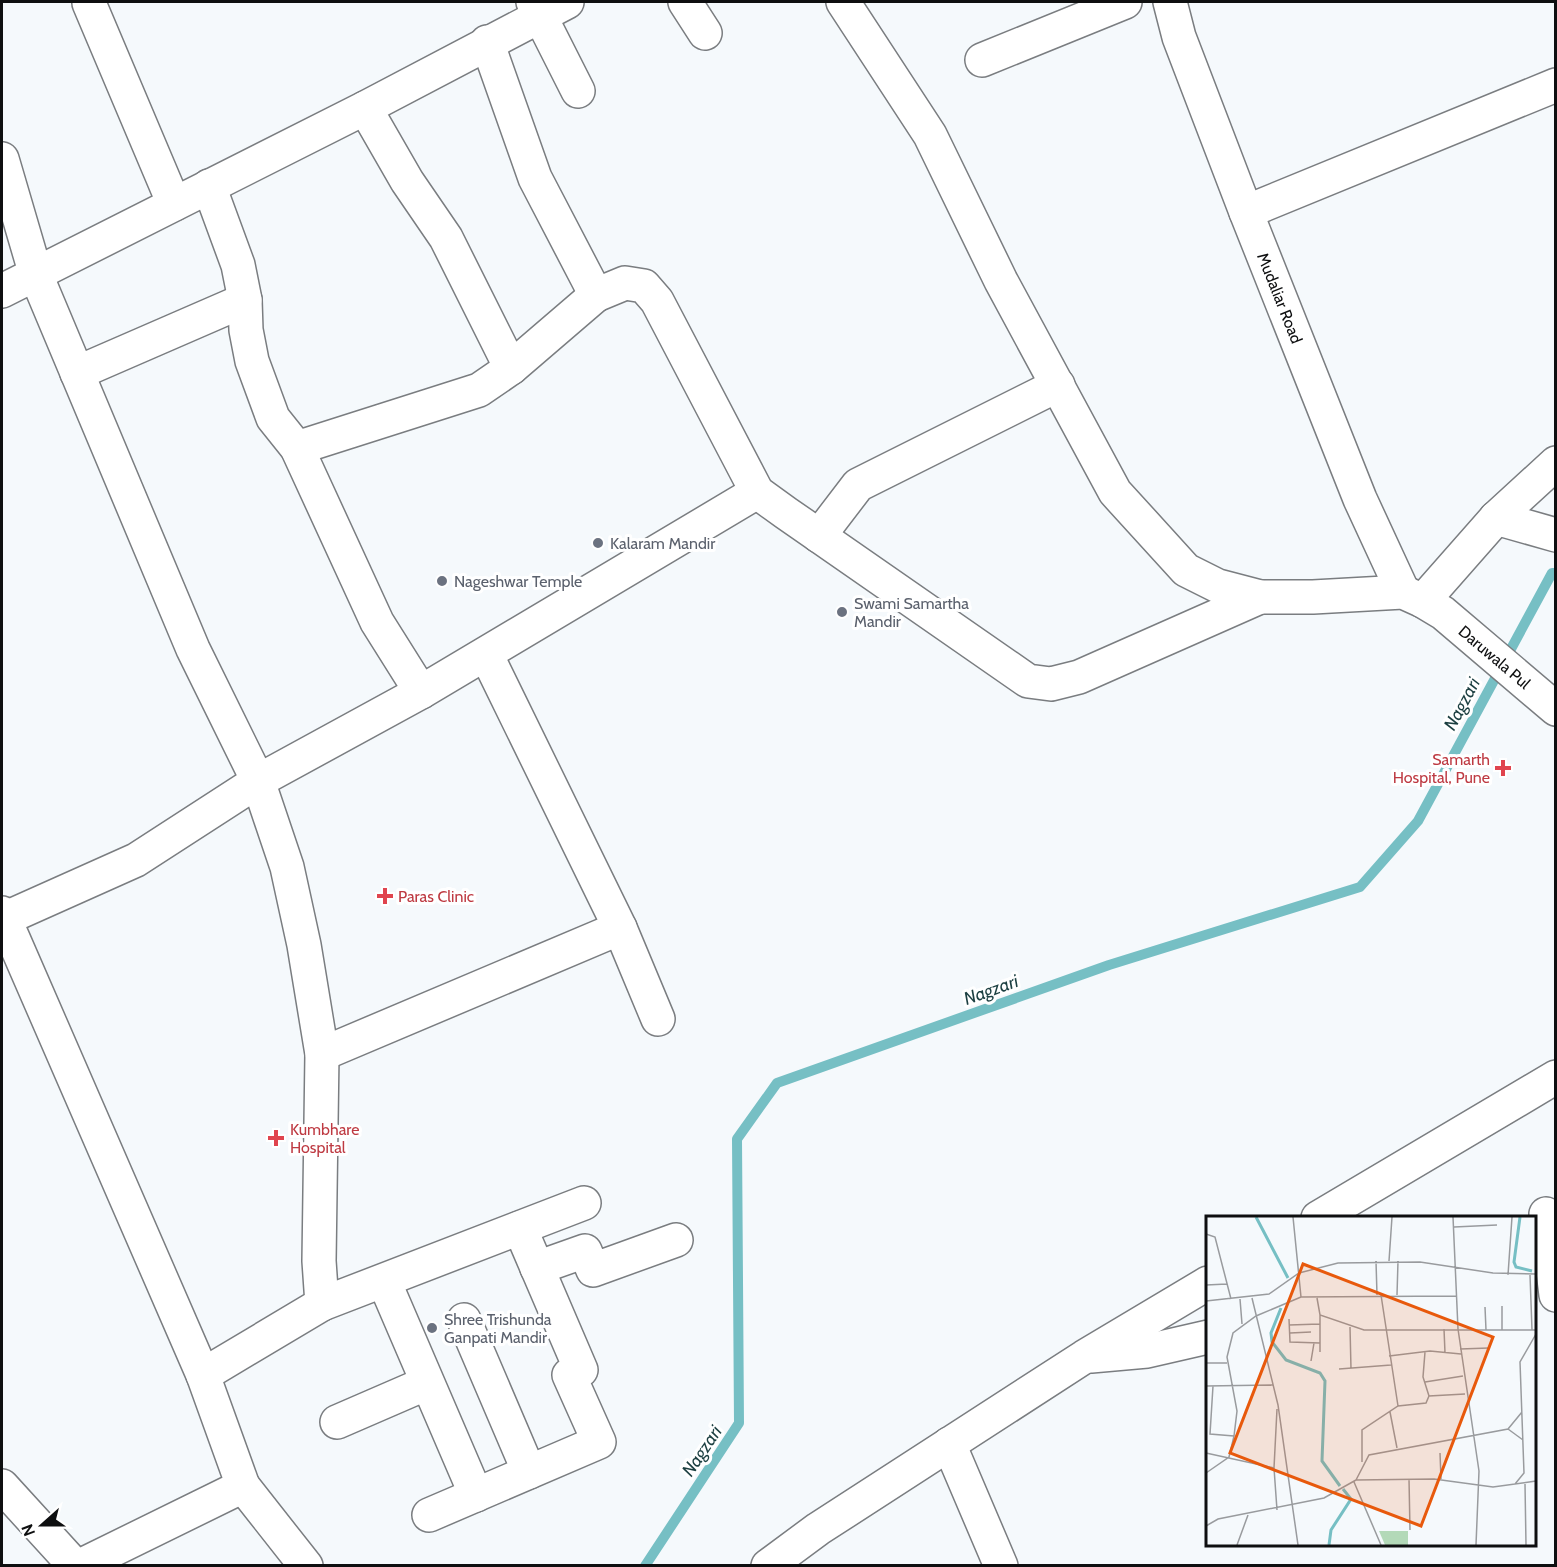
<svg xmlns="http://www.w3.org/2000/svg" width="1557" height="1567" viewBox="0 0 1557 1567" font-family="Cabin,sans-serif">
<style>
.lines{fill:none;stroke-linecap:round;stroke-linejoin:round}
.stream{stroke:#76bfc4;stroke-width:10}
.minor-casing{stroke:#7a7d80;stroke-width:36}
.minor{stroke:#fff;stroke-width:33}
.worship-dot{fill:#6b7280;stroke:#fff;stroke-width:2}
.health-dot{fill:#e0444e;stroke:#fff;stroke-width:2}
.labels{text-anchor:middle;stroke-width:6;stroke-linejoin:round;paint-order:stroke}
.street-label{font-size:16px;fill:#0e0f10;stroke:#fff}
.worship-label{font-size:16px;fill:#5b616d;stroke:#fff;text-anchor:start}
.health-label{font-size:16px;fill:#be3a42;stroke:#fff;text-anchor:start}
.water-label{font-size:18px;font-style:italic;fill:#1c3f41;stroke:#fff}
.inset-river{fill:none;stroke:#76bfc4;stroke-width:3}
.inset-road{fill:none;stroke:#999b9e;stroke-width:1.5}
.view{fill:#e8590c;fill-opacity:0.15;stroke:#e8590c;stroke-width:3}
.inset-edge{fill:none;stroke:#0e0f10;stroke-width:3}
</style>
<rect width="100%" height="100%" fill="#f5f9fc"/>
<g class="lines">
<path class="stream" d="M645,1566L739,1423L737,1139L777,1083L1109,965L1360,887L1418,821L1552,573H1556"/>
<defs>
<g id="minor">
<path d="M533,2L578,91"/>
<path d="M685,2L705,33"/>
<path id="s1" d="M843,2L930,135L1001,281L1115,492L1186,570L1218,586L1260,597H1313L1403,592L1423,601L1443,613L1556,709"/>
<path id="s2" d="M1170,2L1179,37L1246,212L1360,499L1403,592"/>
<path d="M89,3L174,204"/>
<path d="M487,42L535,178L596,295L625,283L644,286L657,301L757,492L786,513L1028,681L1051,684L1079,677L1260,597"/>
<path d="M982,60L1125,2"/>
<path d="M365,108L407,181L446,238L511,368"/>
<path d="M2,159L36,275L193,649L258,781L287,867L304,945L322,1054L319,1261L322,1304L203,1375"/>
<path d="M209,186L238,265L245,300L246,330L252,361L273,418L297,448L377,622L421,692"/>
<path d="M1246,212L1556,85"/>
<path d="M2,291L365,108L567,2"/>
<path d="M77,373L245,300"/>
<path d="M297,448L479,390L511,368L596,295"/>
<path d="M1496,518L1556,535"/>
<path d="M819,536L858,485L1058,385"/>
<path d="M1423,601L1496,518L1556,463"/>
<path d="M486,654L620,928L658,1019"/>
<path d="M2,913L203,1375L243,1486L80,1566"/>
<path d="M4,919L136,860L258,781L421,692L757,492"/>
<path d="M322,1054L620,928"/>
<path d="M1546,1214L1556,1295"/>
<path d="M1318,1218L1556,1077"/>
<path d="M537,1268L585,1251L593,1270L676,1240"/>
<path d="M384,1281L476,1495"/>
<path d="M322,1304L584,1203"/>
<path d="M464,1320L529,1472"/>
<path d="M1091,1356L1147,1351L1208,1337"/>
<path d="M337,1422L427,1383"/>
<path d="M949,1444L1001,1566"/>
<path d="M2,1486L75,1566"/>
<path d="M243,1486L306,1566"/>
<path d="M429,1515L599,1442L569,1375L581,1370L520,1228"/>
<path d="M768,1566L818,1529L1084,1357L1208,1283"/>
</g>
</defs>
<use href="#minor" class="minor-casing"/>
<use href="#minor" class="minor"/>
</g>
<g class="worship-dot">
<circle cx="598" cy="543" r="6"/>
<circle cx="442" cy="581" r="6"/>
<circle cx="842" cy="612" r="6"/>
<circle cx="432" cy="1328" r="6"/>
</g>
<g class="health-dot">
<path d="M1500 759h6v6h6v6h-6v6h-6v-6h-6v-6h6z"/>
<path d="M382 887h6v6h6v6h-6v6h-6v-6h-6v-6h6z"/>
<path d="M273 1129h6v6h6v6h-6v6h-6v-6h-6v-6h6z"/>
</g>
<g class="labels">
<g class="street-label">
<text dy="6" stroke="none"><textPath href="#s2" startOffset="316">Mudaliar Road</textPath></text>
<text dy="6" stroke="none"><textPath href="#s1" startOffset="1002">Daruwala Pul</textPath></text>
</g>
<g class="worship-label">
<text x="610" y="549">Kalaram Mandir</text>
<text x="454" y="587">Nageshwar Temple</text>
<text x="854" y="609">Swami Samartha<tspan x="854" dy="18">Mandir</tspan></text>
<text x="444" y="1325">Shree Trishunda<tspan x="444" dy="18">Ganpati Mandir</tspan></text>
</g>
<g class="health-label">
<text x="1490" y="765" text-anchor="end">Samarth<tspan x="1490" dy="18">Hospital, Pune</tspan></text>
<text x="398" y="902">Paras Clinic</text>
<text x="290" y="1135">Kumbhare<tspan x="290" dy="18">Hospital</tspan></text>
</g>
<g class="water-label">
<text transform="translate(1462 704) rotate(-62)" y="6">Nagzari</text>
<text transform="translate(991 990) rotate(-20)" y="6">Nagzari</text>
<text transform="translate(702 1451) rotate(-56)" y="6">Nagzari</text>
</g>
</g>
<g transform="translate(1206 1216)">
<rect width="330" height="330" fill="#f5f9fc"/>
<path d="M173,315H202V329H179Z" fill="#b3d9b8"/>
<path class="inset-river" d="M50,1L82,62M314,1L308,46L310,51L326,55M75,92L65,117L66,126L80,144L114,157L119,165L116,245L134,270M123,329L125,314L145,283L137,273"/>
<path class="inset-road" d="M87,1L95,81L250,80M247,1L252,113L273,255L270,329M248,11L291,9M0,18L9,21L25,83M170,45L171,79M183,45L186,1M302,59L306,1M324,59L326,114M0,69L21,68M175,79L192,190M191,79L192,45M46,82L72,189L92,329M111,82L114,99L158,114H330M34,83L36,108M0,85L63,78L93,57L132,47L214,46L287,57L330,58M296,90V114M279,91L280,114M114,99V136M83,103L84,126L114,127M83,109L114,108M144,111L145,153M238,113L239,137M84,117L105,116M254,133L283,132M219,136L217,161L223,180M183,140L224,135L255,138M105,145L108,127M0,147H21M133,153L185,149M219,166L257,160M0,170L67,169M7,170L4,218L28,220M71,193L68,252L71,294M184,196L191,232M302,213L317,224M0,237L68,252M234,237L235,263M156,246V214L192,190L220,187L223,180L259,178M0,257L23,241L28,220L31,195L21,141L27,117L50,100L95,81M203,263L204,314M150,264L163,239L302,213L316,196M150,264L228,263L287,271L330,265M148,266L175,329M309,268L318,257L314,146L330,118M319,268L320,329M0,310L12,303L118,282L150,264M31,329L42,299"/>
<path class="view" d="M97,48L287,121L215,310L24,237Z"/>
<rect width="330" height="330" class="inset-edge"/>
</g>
<rect width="1557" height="1567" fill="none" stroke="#0e0f10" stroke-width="6"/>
<g transform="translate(42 1525) rotate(249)" stroke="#ffffff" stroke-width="4.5" paint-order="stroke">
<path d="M0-4.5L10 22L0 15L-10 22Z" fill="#0e0f10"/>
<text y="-9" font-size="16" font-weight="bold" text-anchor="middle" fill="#0e0f10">N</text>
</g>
</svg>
